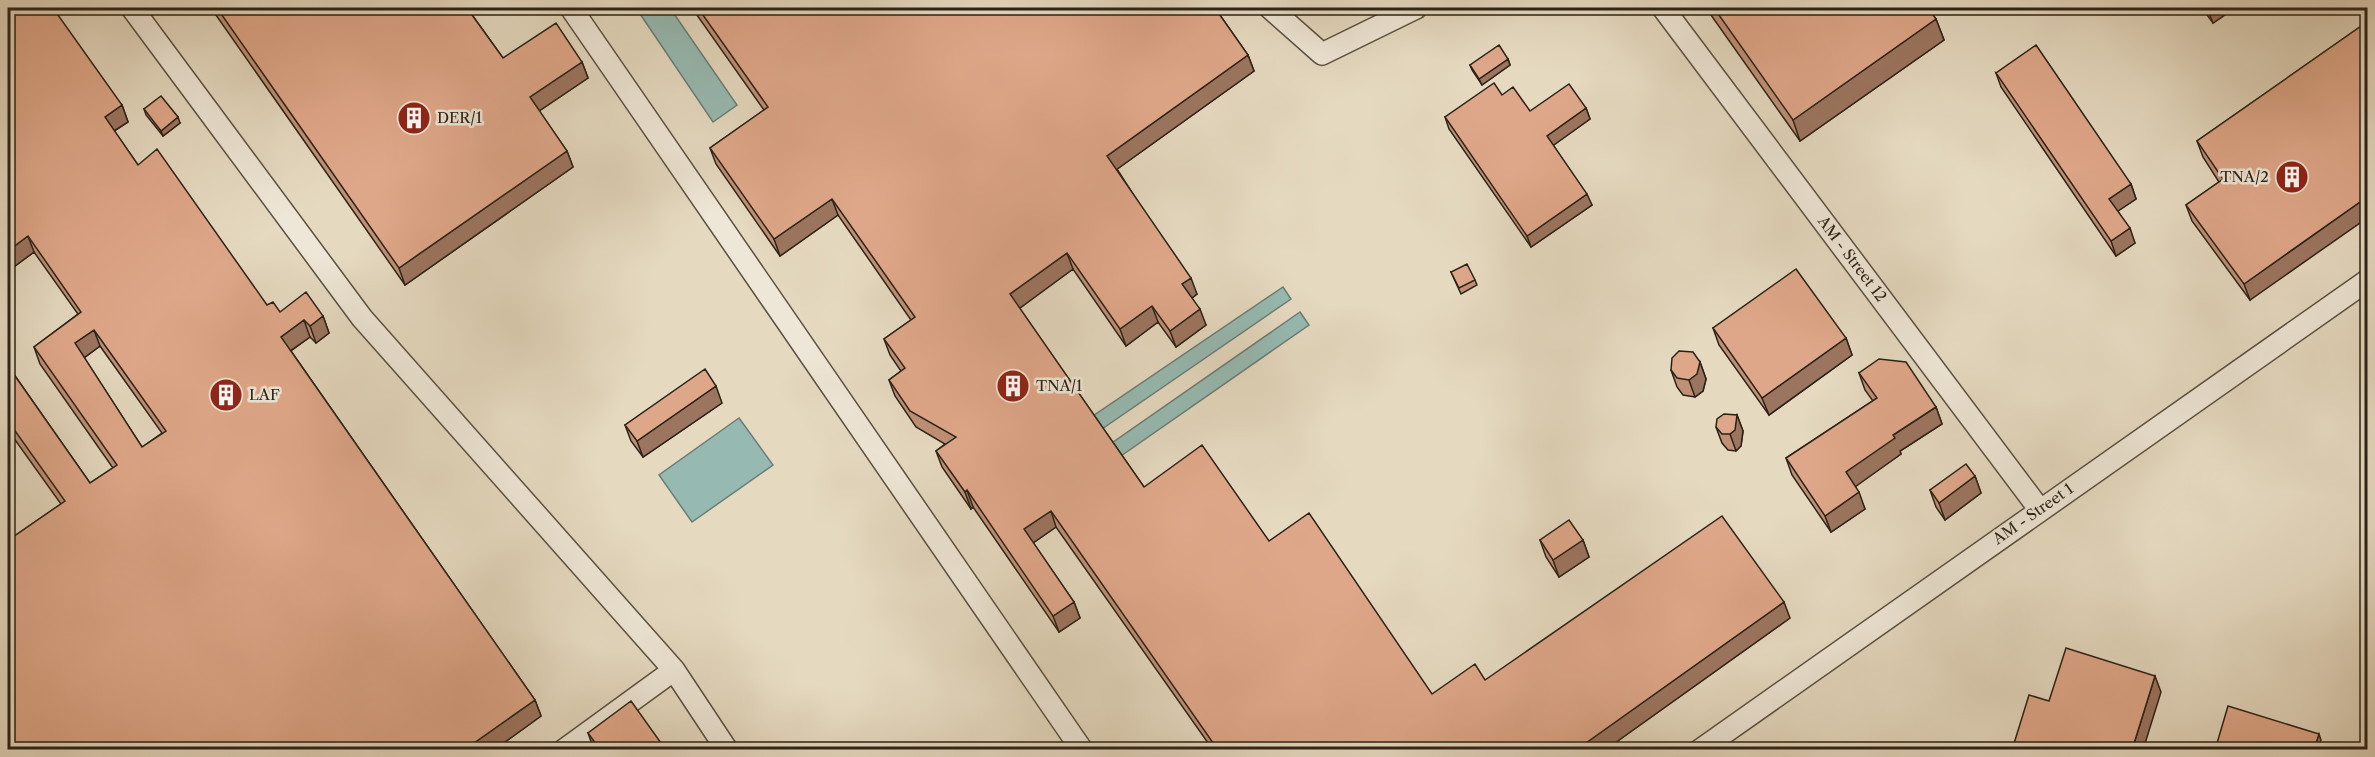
<svg xmlns="http://www.w3.org/2000/svg" width="2375" height="757" viewBox="0 0 2375 757" font-family="'Libre Caslon Text',serif">
<style>
.water{fill:#96bab2;stroke:#6b7d74;stroke-width:1.5}
.lines{fill:none;stroke-linecap:round;stroke-linejoin:round}
.minor-casing{stroke:#5a5041;stroke-width:24}
.minor{stroke:#eee6d6;stroke-width:21}
.wall{fill:#c09076;stroke:#2b2217;stroke-width:1.5;fill-rule:evenodd}
.shaded-wall{fill:#9c7560;stroke:#2b2217;stroke-width:1.5}
.building{fill:#dfa789;stroke:#2b2217;stroke-width:1.5;fill-rule:evenodd}
.labels{text-anchor:middle;stroke-width:5;stroke-linejoin:round;paint-order:stroke}
.poi-label{font-size:15px;fill:#2b2217;stroke:#eee6d6;text-anchor:start}
.street-label{font-size:15px;fill:#2b2217;stroke:#eee6d6}
</style>
<rect width="100%" height="100%" fill="#e5d9c0"/>
<filter id="stains"><feTurbulence type="fractalNoise" baseFrequency=".00333" numOctaves="4"/><feColorMatrix values="0 0 0 0 .2 0 0 0 0 .09 0 0 0 0 .02 0 0 0 .5 -.17"/></filter>
<radialGradient id="worn" r=".72"><stop offset=".6" stop-color="#630" stop-opacity="0"/><stop offset="1" stop-color="#630" stop-opacity=".3"/></radialGradient>
<path class="water" d="M636,8H670L737,105L713,122Z
M1283,287L1291,299L1099,431L1090,418Z
M1300,312L1309,325L1118,458L1109,445Z
M739,418L773,465L692,522L659,475Z"/>
<g class="lines">
<defs>
<path id="minor" d="M132,8L362,318L674,670
M571,8L1082,750
M1270,8L1322,54L1416,8
M1663,8L2040,510
M564,750L674,670L727,750
M1700,750L2368,280"/>
</defs>
<use href="#minor" class="minor-casing"/>
<use href="#minor" class="minor"/>
</g>
<path class="wall" d="M8,8L122,105L128,122L114,131L138,165L267,305L280,312L323,316L329,333L316,343L310,337L291,351L535,700L541,716L494,750H8L13,537L61,504L8,430V366L90,483L113,468L40,364L34,347L78,314L34,252L15,266L8,256ZM100,346L162,433L142,447L84,358Z
M211,8H477L470,12L503,58L582,62L588,78L539,111L567,151L573,167L405,285Z
M692,8H1215L1248,55L1254,71L1117,169L1197,294L1192,298L1206,325L1176,347L1158,322L1126,346L1073,269L1019,308L1144,487L1269,541L1432,694L1485,680L1790,618L1605,750H1213L1056,527L1033,543L1074,602L1080,618L1059,632L973,507L971,509L942,467L936,451L945,444L916,427L895,396L889,380L901,371L890,355L884,339L911,320L838,215L780,256L716,164L710,148L764,110Z
M1706,8H1928L1936,19L1944,40L1800,141Z
M2202,8H2235L2213,23Z
M2367,22L2250,300L2192,221L2186,205L2219,182L2203,157L2197,141Z
M1508,59L1510,65L1482,85L1472,70L1470,65Z
M1996,73L2131,184L2136,199L2118,211L2135,243L2116,256L2001,87Z
M1502,95L1530,111L1586,108L1590,119L1553,145L1592,205L1531,247L1449,129L1445,117Z
M144,109L180,123L163,136L146,115Z
M1451,272L1475,280L1477,285L1461,294Z
M1713,328L1846,338L1852,355L1769,415L1719,345Z
M1700,362L1706,379L1703,391L1695,397L1683,395L1677,387L1671,370Z
M1859,373L1936,407L1942,424L1900,451L1901,454L1855,486L1865,509L1831,532L1792,475L1786,458L1873,401L1865,390Z
M722,403L643,457L631,441L625,425Z
M1737,415L1743,431L1741,446L1736,451L1728,450L1722,443L1716,427Z
M1975,476L1981,493L1945,520L1936,507L1930,490Z
M1540,540H1583L1589,557L1559,577L1546,557Z
M588,733L666,750L593,747Z"/>
<path class="shaded-wall" d="M464,8H477L467,15Z
M2207,8H2235L2213,23Z
M1936,19L1944,40L1800,141L1793,120Z
M1248,55L1254,71L1113,172L1107,156Z
M1508,59L1510,65L1482,85L1479,79Z
M582,62L588,78L536,113L530,97Z
M122,105L128,122L111,133L105,117Z
M1586,108L1590,119L1551,147L1547,136Z
M178,117L180,123L163,136L161,131Z
M567,151L573,167L405,285L399,268Z
M2131,184L2136,199L2115,213L2109,199Z
M1587,194L1592,205L1531,247L1527,236Z
M2367,197V218L2250,300L2244,284Z
M832,199L838,215L780,256L774,239Z
M2130,228L2135,243L2116,256L2111,241Z
M28,236L34,252L15,266L9,250Z
M1067,253L1073,269L1016,311L1010,294Z
M1191,278L1197,294L1188,301L1182,284Z
M1152,306L1158,322L1126,346L1120,329Z
M1200,309L1206,325L1176,347L1170,331Z
M323,316L329,333L316,343L310,326Z
M304,320L310,337L287,353L281,337Z
M94,330L100,346L81,360L75,343Z
M1846,338L1852,355L1769,415L1762,398Z
M1700,362L1706,379L1703,391L1695,397L1689,380Z
M716,386L722,403L643,457L637,441Z
M1936,407L1942,424L1900,451L1901,454L1852,489L1846,472L1893,435Z
M1737,415L1743,431L1741,446L1736,451L1730,434Z
M1975,476L1981,493L1945,520L1939,503Z
M967,490L973,507L971,509L965,492Z
M1859,492L1865,509L1831,532L1825,516Z
M1051,511L1056,527L1030,545L1024,529Z
M1583,540L1589,557L1559,577L1553,560Z
M1074,602L1080,618L1059,632L1053,616Z
M1784,602L1790,618L1605,750H1576Z
M2155,676L2161,692L2143,750H2132Z
M535,700L541,716L494,750H464Z
M2319,734L2321,740L2318,750H2314Z"/>
<path class="building" d="M8,8H53L122,105L105,117L138,165L157,149L267,305L273,302L280,312L306,292L323,316L310,326L304,320L281,337L535,700L464,750H8V529L13,537L65,501L8,421V366L90,483L117,465L34,347L81,312L28,236L9,250L8,248ZM94,330L166,431L142,447L75,343Z
M217,8H467L503,58L556,23L582,62L530,97L567,151L399,268Z
M698,8H1215L1248,55L1107,156L1191,278L1182,284L1200,309L1170,331L1152,306L1120,329L1067,253L1010,294L1144,487L1202,445L1269,541L1309,513L1432,694L1475,664L1485,680L1722,516L1784,602L1576,750H1218L1051,511L1024,529L1074,602L1053,616L967,490L965,492L936,451L956,437L910,411L889,380L905,368L884,339L915,317L832,199L774,239L710,148L768,107Z
M1714,8H1928L1936,19L1793,120Z
M2367,22V197L2244,284L2186,205L2223,179L2197,141Z
M1499,45L1508,59L1479,79L1470,65Z
M2036,45L2131,184L2109,199L2130,228L2111,241L1996,73Z
M1494,83L1502,95L1513,87L1530,111L1569,84L1586,108L1547,136L1587,194L1527,236L1445,117Z
M161,96L178,117L161,131L144,109Z
M1467,264L1475,280L1459,288L1451,272Z
M1796,269L1846,338L1762,398L1713,328Z
M1679,351L1693,352L1700,362L1697,374L1689,380L1677,378L1671,370L1672,358Z
M1879,359L1906,362L1936,407L1893,435L1895,438L1846,472L1859,492L1825,516L1786,458L1877,398L1859,373Z
M705,369L716,386L637,441L625,425Z
M1724,414L1737,415L1735,430L1730,434H1722L1716,427L1717,419Z
M1966,464L1975,476L1939,503L1930,490Z
M1569,520L1583,540L1553,560L1540,540Z
M2066,648L2155,676L2132,750H2012L2029,695L2049,701Z
M631,701L666,750H589L596,744L588,733Z
M2228,706L2319,734L2314,750H2215Z"/>
<defs>
<symbol id="building-disc" viewBox="-11 -11 22 22"><circle r="9.5" fill="#8f2418" stroke="#eee6d6"/><path d="M-4-6H4V6H1V3H-1V6H-4ZM-2.5-4.3h1.7v1.8h-1.7ZM.8-4.3h1.7v1.8H.8ZM-2.5-1h1.7V.8h-1.7ZM.8-1h1.7V.8H.8Z" fill="#fff"/></symbol>
</defs>
<g fill-rule="evenodd">
<use href="#building-disc" x="395" y="99" width="38" height="38"/>
<use href="#building-disc" x="2273" y="158" width="38" height="38"/>
<use href="#building-disc" x="994" y="367" width="38" height="38"/>
<use href="#building-disc" x="207" y="376" width="38" height="38"/>
</g>
<g class="labels">
<g class="poi-label">
<text x="437" y="123">DER/1</text>
<text x="2269" y="182" text-anchor="end">TNA/2</text>
<text x="1036" y="391">TNA/1</text>
<text x="249" y="400">LAF</text>
</g>
<g class="street-label">
<text transform="translate(1852 259) rotate(53)" y="5">AM - Street 12</text>
<text transform="translate(2033 514) rotate(-35)" y="5">AM - Street 1</text>
</g>
</g>
<rect width="2375" height="757" fill="none" stroke="#e5d9c0" stroke-width="30"/>
<rect x="9" y="9" width="2357" height="739" fill="none" stroke="#2b2217" stroke-width="3"/>
<rect x="15" y="15" width="2345" height="727" fill="none" stroke="#2b2217" stroke-width="1.5"/>
<rect width="100%" height="100%" filter="url(#stains)"/>
<rect width="100%" height="100%" fill="url(#worn)"/>
</svg>
